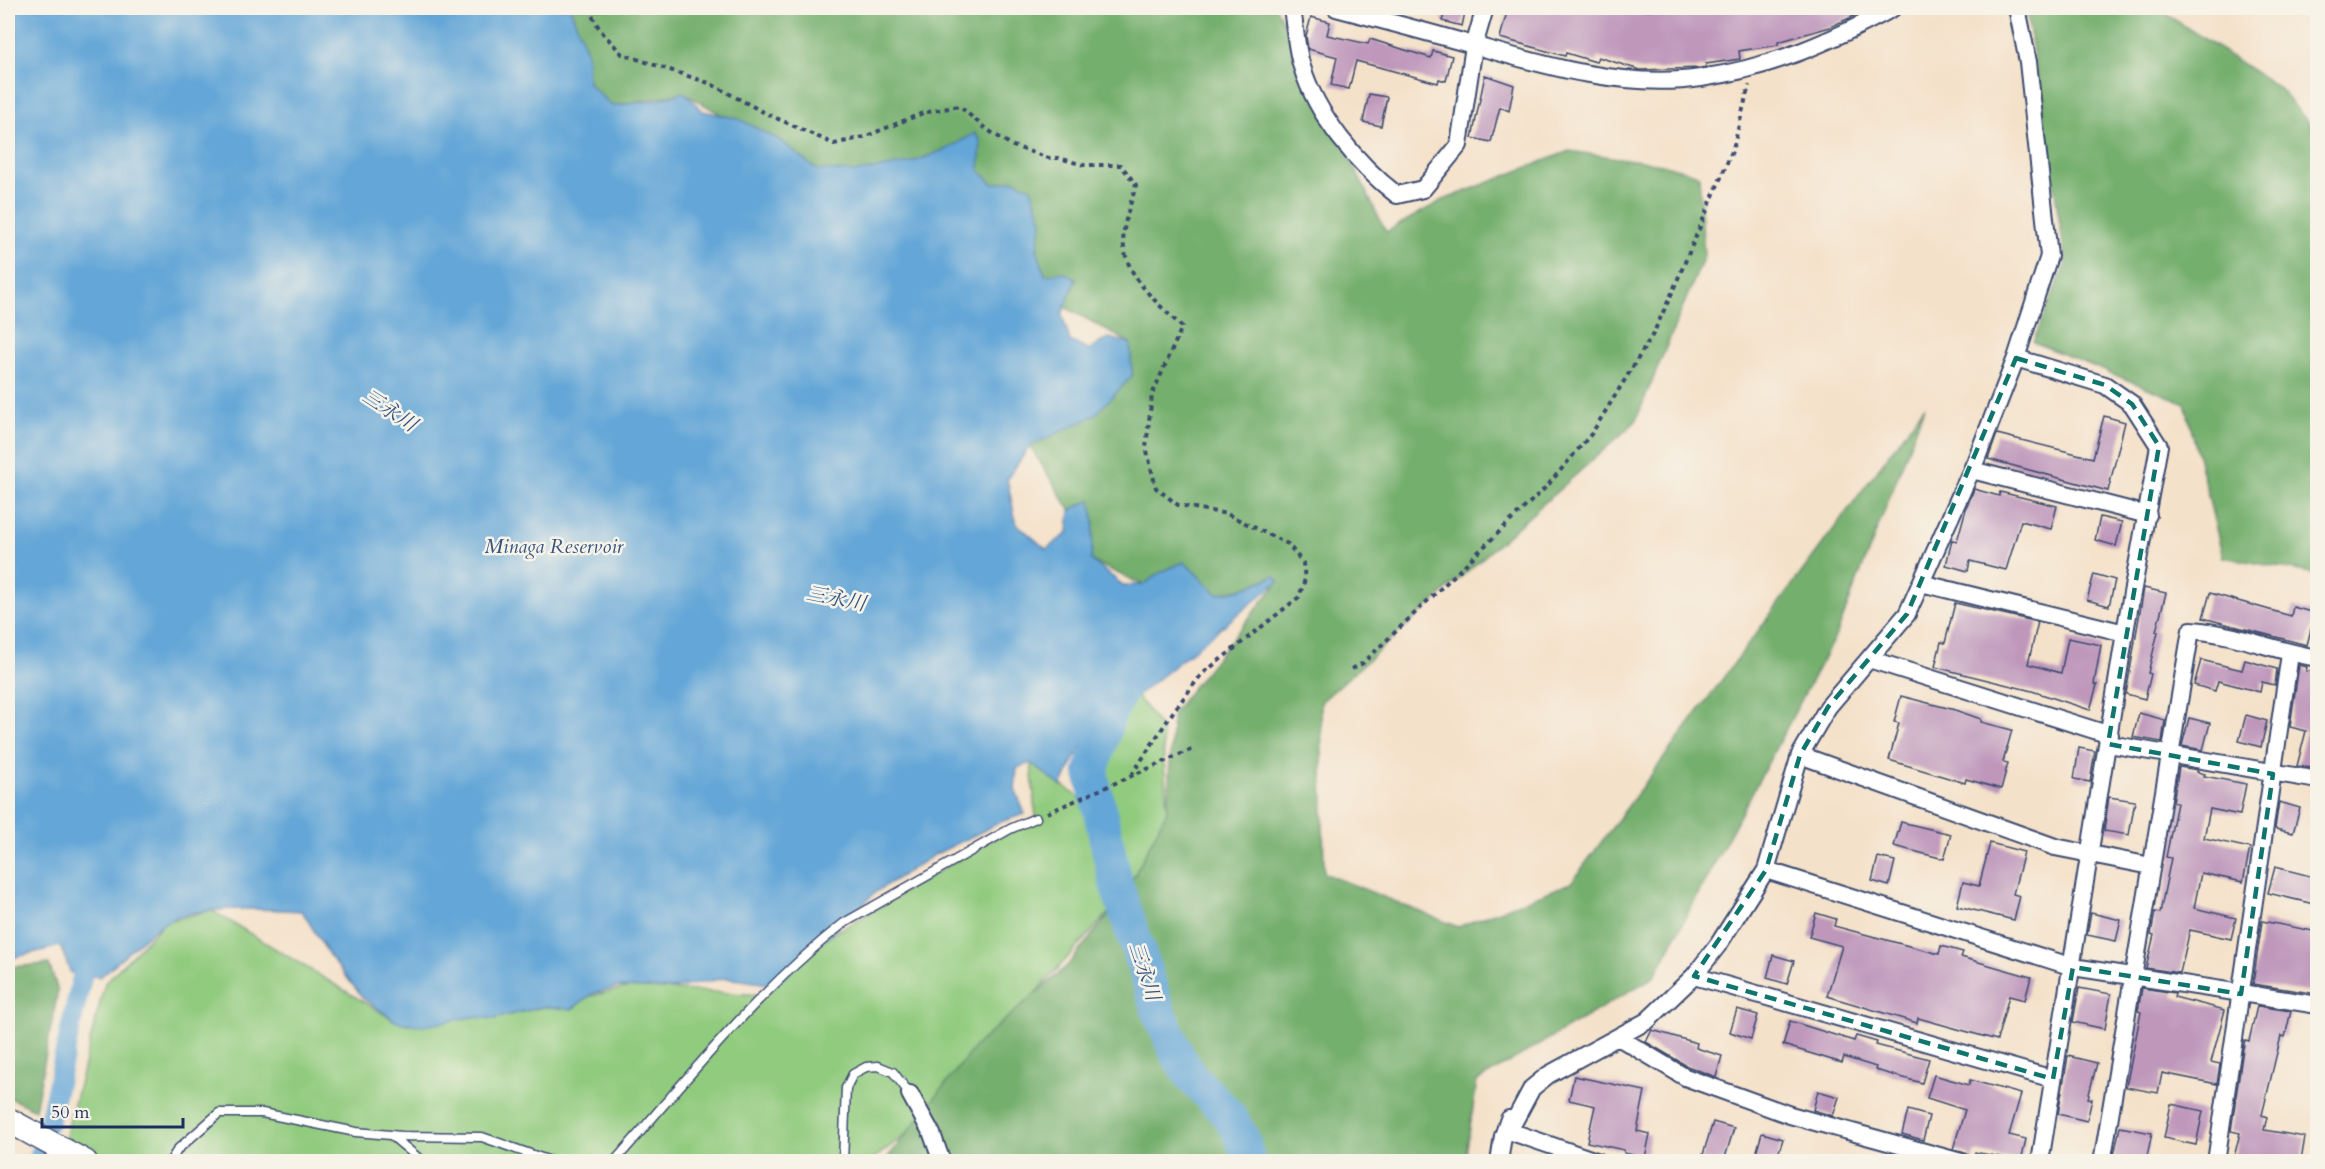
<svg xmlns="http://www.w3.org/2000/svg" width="2325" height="1169" viewBox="0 0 2325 1169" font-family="Cardo,'Noto Serif JP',serif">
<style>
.green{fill:#91cb7e;stroke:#567d6e;stroke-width:1.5}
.forest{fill:#74af6d;stroke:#486f66;stroke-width:1.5}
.water{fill:#63a6d7;stroke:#3f6a9a;stroke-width:1.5}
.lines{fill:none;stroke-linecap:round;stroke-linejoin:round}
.canal{stroke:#63a6d7;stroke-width:20}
.river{stroke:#63a6d7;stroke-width:34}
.building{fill:#be97bb}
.service-casing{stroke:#3c4a6e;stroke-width:11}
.minor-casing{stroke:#3c4a6e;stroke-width:20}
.secondary-casing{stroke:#3c4a6e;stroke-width:27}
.path{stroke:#3c4a6e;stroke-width:4;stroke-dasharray:4.5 4.5;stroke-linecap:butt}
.service{stroke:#fff;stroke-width:8}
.minor{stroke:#fff;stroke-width:16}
.secondary{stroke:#fff;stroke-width:24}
.marked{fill:none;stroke:#0f766e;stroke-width:4.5;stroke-dasharray:12 8;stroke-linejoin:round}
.labels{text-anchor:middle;stroke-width:5;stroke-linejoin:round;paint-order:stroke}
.water-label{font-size:20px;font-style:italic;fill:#315382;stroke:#f7f3e8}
</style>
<rect width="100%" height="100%" fill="#f7f3e8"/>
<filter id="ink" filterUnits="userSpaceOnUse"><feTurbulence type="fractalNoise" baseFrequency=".0167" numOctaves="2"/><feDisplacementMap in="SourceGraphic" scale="12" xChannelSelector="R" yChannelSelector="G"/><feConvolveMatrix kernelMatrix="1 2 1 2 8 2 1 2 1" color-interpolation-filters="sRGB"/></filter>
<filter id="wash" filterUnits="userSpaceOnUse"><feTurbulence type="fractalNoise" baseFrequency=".008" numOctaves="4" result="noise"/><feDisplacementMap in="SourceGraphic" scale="24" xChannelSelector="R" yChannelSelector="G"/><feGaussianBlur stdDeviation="1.35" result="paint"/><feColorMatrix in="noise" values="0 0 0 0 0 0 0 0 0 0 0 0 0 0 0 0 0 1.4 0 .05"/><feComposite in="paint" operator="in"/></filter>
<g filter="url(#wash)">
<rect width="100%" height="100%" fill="#f4e1c9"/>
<path class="green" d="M1137,696L1162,729L1167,811L1124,896L906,1134L871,1161L59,1162L105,983L165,922L211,910L397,1022L522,1012L630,987L764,995L820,942L1010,829L1036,818L1031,763L1080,798Z"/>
<path class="forest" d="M568,8H1276L1386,232L1441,201L1569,151L1662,164L1699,175L1704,256L1635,422L1321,702L1324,873L1458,927L1571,883L1925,406L1837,633L1654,977L1477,1081L1465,1161H885L976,1045L1067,966L1124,896L1167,811L1173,712L1278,582L1217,594L1143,585L1091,561V501L1070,510L1030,446L1102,407L1132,376L1130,343L817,170L684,93L612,106L588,83Z
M2026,8H2157L2278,87L2317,132V574L2223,557L2185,403L2033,342L2066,263Z
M49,964L58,991L35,1110L8,1097V967Z"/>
<path class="water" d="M8,8H570L587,51L588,83L612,106L658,100L684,92L703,111L739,119L781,141L817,170L857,172L910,163L949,148L975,133L981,142L979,170L993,184L1014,180L1031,188L1042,221L1037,249L1045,275L1063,272L1076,279L1062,315L1070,341L1088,350L1109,338L1130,343L1132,376L1094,416L1030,446L1007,479L1016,523L1046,549L1068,533L1070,510L1091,500L1094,522L1091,560L1123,585H1143L1161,572L1184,562L1217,594L1238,590L1275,576L1279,581L1086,737L1061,786L1031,763L1017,768L1015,789L1025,814L1003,821L934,855L877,891L776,985L725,978L671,989L618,987L592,994L572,1009L541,1007L494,1019L473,1017L423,1026L397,1022L363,998L329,955L302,911C266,909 195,904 164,923C142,937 121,960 100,977L71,973L60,946L8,959Z"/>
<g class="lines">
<path class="canal" d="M49,1122L83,973
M38,1162L39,1155"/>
<path class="river" d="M1128,679L1111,709L1091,772L1116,883L1158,1010L1178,1056L1193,1079L1227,1113L1242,1137L1249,1162"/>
</g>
<g id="blocks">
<path class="building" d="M1446,8H1466L1462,26L1442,21Z
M1508,8H1645V11L1669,8H1871L1830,27L1778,42V45L1739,51L1740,59L1706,64V67L1700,68L1640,70L1598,57L1596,62L1566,53L1565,56L1500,38Z
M1311,17L1330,22L1327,35L1368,44L1370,39L1431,58L1433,51L1452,56L1446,81L1439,79L1438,83L1356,61L1349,89L1331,85L1337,57L1308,49L1306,36Z
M1485,75L1514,85L1509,111L1500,107L1491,142L1472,138Z
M1369,94L1387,97L1381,126L1363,122Z
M2104,416L2125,422L2108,491L1988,459L1997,434L2093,458Z
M1974,489L1999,496L2000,492L2057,506L2051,529L2021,521L2006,570L1970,561L1968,571L1946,565L1952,540L1957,541L1966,509Z
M2100,517L2122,522L2116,546L2095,540Z
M2094,574L2115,580L2109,606L2087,600Z
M2144,588L2166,593L2156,631L2158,632L2148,673L2151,674L2145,699L2126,694Z
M2210,593L2291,616L2293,607L2315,613L2307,645L2203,618Z
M1955,603L2038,622L2028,664L2061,673L2068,638L2101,645L2094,684L2097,685L2090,710L2032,691L1935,667L1941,642L1945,643Z
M2201,660L2242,670L2245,660L2277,669L2275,685L2262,682L2260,692L2218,681L2215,691L2194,685Z
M2299,665L2307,667L2306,671L2318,672V769L2297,766L2306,731L2290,727Z
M1901,696L1955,710L1981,719V722L2012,730L2003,762L2008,763L2001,789L1966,779L1965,783L1889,760L1899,723L1894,722Z
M2139,713L2165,720L2162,742L2133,737Z
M2246,715L2267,721L2261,747L2239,741Z
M2189,718L2210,723L2203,750L2182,746Z
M2079,748L2095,751L2090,782L2074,779Z
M2179,767L2198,770L2197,772L2205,774L2204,776L2246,784L2240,815L2210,809L2204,838L2250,848L2243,882L2201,873L2194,908L2236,918L2231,939L2190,930L2180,973L2146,968L2154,935L2151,934L2155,912L2160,913L2171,858L2166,857L2177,803L2173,802Z
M2109,797L2135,801L2129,835L2104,831Z
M2279,802L2300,808L2293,833L2275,829Z
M1901,822L1951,834L1944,859L1894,846Z
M1990,843L2024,852L2013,894L2020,896L2014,920L1957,906L1963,882L1979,886Z
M1878,857L1895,861L1889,886L1872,881Z
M2275,867L2318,878V905L2268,893Z
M1816,913L1836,919L1834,926L1939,954L1941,946L1963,952L1961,957L2031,977L2025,1000L2009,996L1997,1040L1918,1018L1917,1023L1827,996L1842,946L1809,937Z
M2091,913L2121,920L2116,941L2087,935Z
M2262,921L2318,932V994L2253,984Z
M1773,955L1794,961L1787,984L1767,978Z
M2079,988L2111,994L2105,1029L2073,1022Z
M2142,988L2175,993L2174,997L2225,1010L2211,1062L2220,1064L2217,1084L2162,1073L2158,1093L2126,1087L2141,1012L2138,1011Z
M2257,1006L2291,1011L2285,1037L2281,1036L2262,1115L2267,1117L2264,1130L2305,1137L2301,1161H2233L2240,1133L2231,1131L2243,1049L2245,1040L2249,1041Z
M1737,1009L1758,1015L1751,1039L1730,1032Z
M1790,1021L1854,1041L1856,1036L1877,1042L1876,1045L1929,1059L1922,1083L1875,1070L1876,1067L1844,1057L1842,1063L1783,1045Z
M1652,1030L1697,1043L1696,1048L1722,1056L1716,1077L1687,1066L1646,1042Z
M2068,1056L2097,1063L2088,1098L2092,1099L2087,1121L2058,1114Z
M1934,1075L1969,1085L1970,1080L2021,1094L2009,1135L2026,1139L2021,1161L1975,1152L1972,1161L1968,1154L1953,1149L1965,1110L1927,1098Z
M1574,1076L1645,1091L1637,1131L1650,1134L1645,1158L1624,1153V1150L1587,1142L1595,1106L1569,1100Z
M1818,1091L1839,1097L1833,1116L1813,1110Z
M2171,1104L2203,1111L2196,1145L2164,1138Z
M1908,1110L1929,1116L1923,1140L1902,1134Z
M1713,1122L1734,1128L1724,1161H1701Z
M2120,1127L2152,1133L2146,1161H2116L2114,1155Z
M1762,1133L1783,1139L1776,1161H1754Z"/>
</g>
</g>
<g filter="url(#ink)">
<use href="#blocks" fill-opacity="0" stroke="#3c4a6e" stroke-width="1.5"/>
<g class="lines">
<defs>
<path id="service" d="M392,1136L423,1162
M170,1162L178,1149L219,1113H262L356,1132L402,1136L482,1137L553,1162
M614,1162C687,1079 757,991 844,923L1010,829L1036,818
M843,1162L846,1088L853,1074L866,1067L878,1066L893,1072L910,1094"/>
<path id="minor" d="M1292,8C1295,27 1296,48 1302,67C1317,116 1357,164 1397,195L1423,189L1459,145L1474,46L1485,8
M1336,8C1382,20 1427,32 1473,45C1545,66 1626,89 1701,78C1771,68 1832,41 1893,8
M2016,358L2105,385L2132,404L2159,446L2126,626L2040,1162
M1972,470L2148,515
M1921,583L2125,633
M1869,659L2110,735
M2109,744L2318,780
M1800,755L2055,847L2151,866
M1766,870L2073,967L2318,1005
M1694,976L2053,1079
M1618,1037L1685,1077L1790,1115L1961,1162
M910,1094L932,1134L942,1162
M1509,1131L1532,1088L1548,1075L1647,1021L1694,976L1718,945L1766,870L1800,755L1828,707L1907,614L1976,460L2016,358L2049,256L2028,62L2017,8
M1509,1131L1599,1162
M1499,1162L1503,1136L1509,1119
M2106,1162L2103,1157L2191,630C2235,633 2274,651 2318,658
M2216,1162L2290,654"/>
<path id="secondary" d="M8,1120L85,1162"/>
</defs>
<use href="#service" class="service-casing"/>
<use href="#minor" class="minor-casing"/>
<use href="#secondary" class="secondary-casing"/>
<path class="path" d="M588,8L600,30L622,54L709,83L765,113L834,144L864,137L923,113L959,106L986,129L1013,146L1049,158H1059L1083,165H1121L1136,185C1132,200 1126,215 1124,230C1118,272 1156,301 1182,327L1152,395L1146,447L1156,488L1178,505L1227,514L1288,544L1303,563L1305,579L1299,597L1201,675L1173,712L1131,776
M1352,669L1363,663L1548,485L1592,433L1653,334L1671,295L1733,149L1749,85
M1047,813L1195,748"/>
<use href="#service" class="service"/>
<use href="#minor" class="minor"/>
<use href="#secondary" class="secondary"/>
</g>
</g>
<path class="marked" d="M2016,358L2105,385L2132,404L2159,446L2108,744L2273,774L2241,994L2073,967L2053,1079L1694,976L1766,870L1800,755L1828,707L1907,614Z"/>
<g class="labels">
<g class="water-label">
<text transform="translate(390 410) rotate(33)" y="7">三永川</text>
<text x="554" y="553">Minaga Reservoir</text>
<text transform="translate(836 598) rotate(11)" y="7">三永川</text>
<text transform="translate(1145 971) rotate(72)" y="7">三永川</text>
</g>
</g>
<rect width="2325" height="1169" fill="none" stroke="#f7f3e8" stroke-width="30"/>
<path d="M42 1118v9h141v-9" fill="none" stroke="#1b2f5e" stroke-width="3"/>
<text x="51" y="1118" font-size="18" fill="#1b2f5e" stroke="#f7f3e8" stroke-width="4.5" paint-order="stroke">50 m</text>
</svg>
